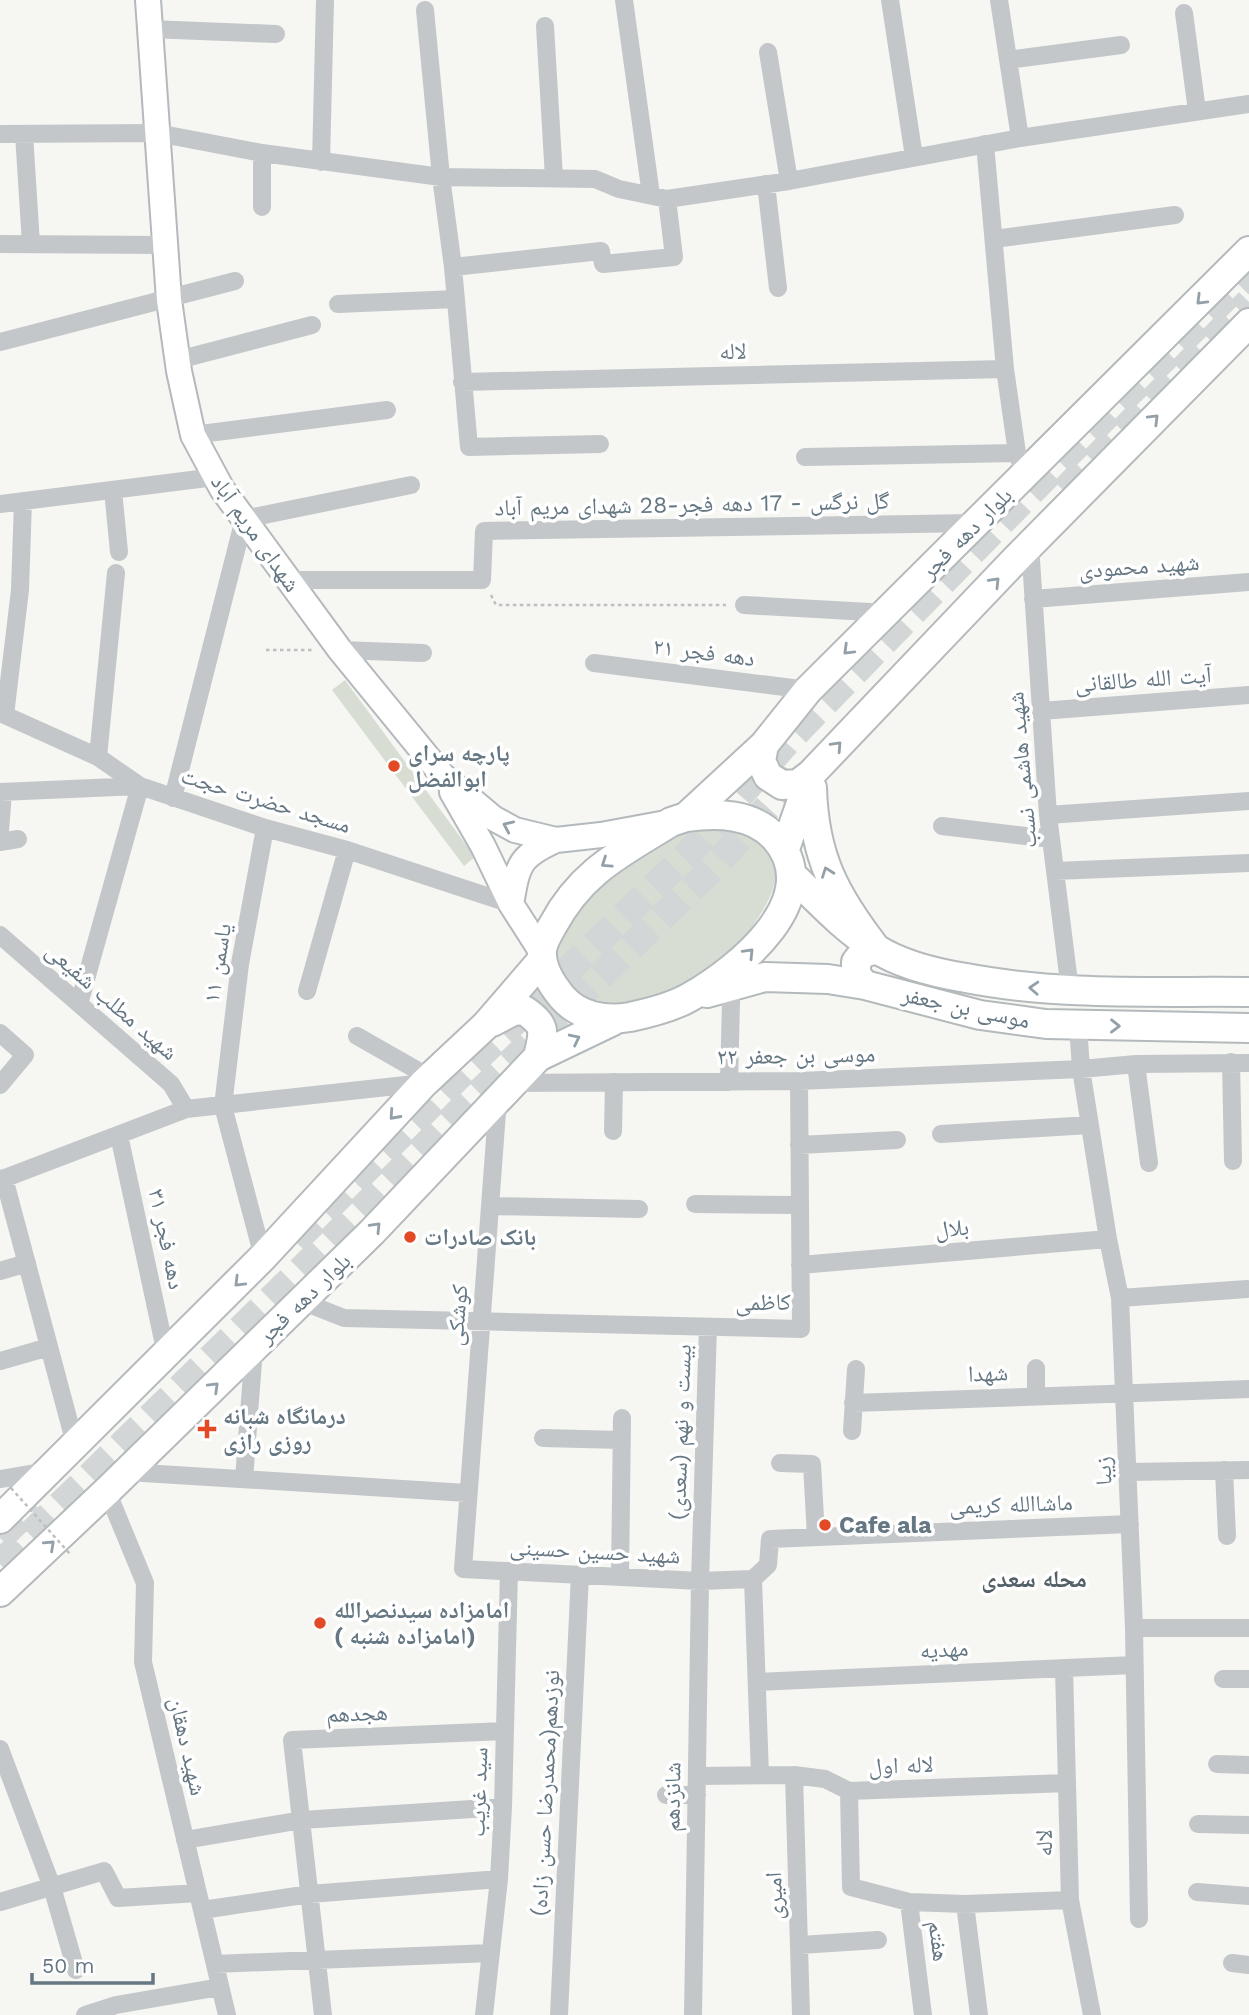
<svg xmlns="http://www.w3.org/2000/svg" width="1249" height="2015" viewBox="0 0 1249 2015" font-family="'Work Sans','Noto Naskh Arabic',sans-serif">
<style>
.green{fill:#d7ddd3}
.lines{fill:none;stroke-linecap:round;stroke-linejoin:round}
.primary-tunnel{stroke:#d2d6d6;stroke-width:28;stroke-dasharray:28 14;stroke-linecap:butt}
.secondary-casing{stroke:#b3b9bd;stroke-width:28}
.primary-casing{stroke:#b4b9bc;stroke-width:32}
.path{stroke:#bdbfc1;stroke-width:2.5;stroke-dasharray:3.5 3.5;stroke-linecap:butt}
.street{stroke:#c3c7ca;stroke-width:18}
.secondary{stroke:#fff;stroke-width:24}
.primary{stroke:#fff;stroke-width:28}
.path-bridge{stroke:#bdbfc1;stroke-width:2.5;stroke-dasharray:3.5 3.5;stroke-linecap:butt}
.oneway{stroke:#93a0a8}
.poi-dot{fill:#e34925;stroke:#fff;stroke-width:2.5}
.labels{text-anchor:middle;stroke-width:7;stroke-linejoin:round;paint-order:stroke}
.street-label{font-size:23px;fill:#657783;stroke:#fff}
.poi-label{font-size:23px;font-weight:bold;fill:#657783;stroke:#fff;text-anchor:start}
.neighbourhood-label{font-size:24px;font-weight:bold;fill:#536068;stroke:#fff}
</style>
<rect width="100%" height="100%" fill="#f6f6f2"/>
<path class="green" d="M345,680L475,857L464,866L332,690Z
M738,824C755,838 773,849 775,873C776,889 766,906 758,918C753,925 749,934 743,940C710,980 617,1028 571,987C564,980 560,962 556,953L575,916L613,874L656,846L694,827Z"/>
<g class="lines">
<path class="primary-tunnel" d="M1064,491L1249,302
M295,1241L471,1064L690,852L787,742L881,645L1069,453L1249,274
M0,1538L34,1504
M0,1564L308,1263L460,1111L713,868L801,770"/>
<defs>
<path id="secondary" d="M148,0L169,300L179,371L193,435L222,489L340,650L443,776L493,818L515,830L556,840L601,835L666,823
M452,792L483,846L511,904L541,951
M511,904C518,865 518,857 556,840"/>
<path id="primary" d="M764,745L761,761L768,776L782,785L798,784L811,774
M812,788C814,857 835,896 877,950L864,952L856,962V975L865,985
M686,817C717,813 753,813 775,838C828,897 739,969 690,997C673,1007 649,1013 630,1017C606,1021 579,1017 562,997C553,986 542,969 542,954C541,944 548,934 553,925C582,871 621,853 671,822L686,817L764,745L808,690L1249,251
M785,849L811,774L1015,560L1249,323
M791,874C818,900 843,928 875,948C901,965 935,973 966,978C1059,996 1155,991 1249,992
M707,993L765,977L828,979L865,985L980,1015L1046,1024L1249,1028
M492,1022L513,1011L524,1010C547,1026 544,1031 538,1057
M0,1519L263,1257L424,1083L486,1025L542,960
M0,1592L107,1491L372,1232L538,1057L615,1020"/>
</defs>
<use href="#secondary" class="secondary-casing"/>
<use href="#primary" class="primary-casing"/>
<path class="path" d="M491,595L496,605H726
M266,650H315"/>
<path class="street" d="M624,0L651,195
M890,0L914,157
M999,0L1020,138
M425,10L441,177L453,267L469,447L600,444
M1184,13L1197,111
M545,26L554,178
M150,29L276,34
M768,52L789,181
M1008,60L1121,45
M0,134L157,133L262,153L441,177L595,179L619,189L667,199L789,181L1020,138L1249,104
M24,134L31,244
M985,144L1005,369L1017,453L1025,474
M262,153V207
M321,162L325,0
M766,184L778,288
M994,239L1175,215
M0,244L165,245
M453,267L601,251L603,264L674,257L667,199
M338,304L456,299
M0,342L235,281
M178,360L312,325
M462,382L1005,369
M193,435L387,410
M805,457L1017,453
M113,490L119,552
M0,504L215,477
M1030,545L1048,815L1070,990
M289,580H482L484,531L974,523
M1033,599L1249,582
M744,605L887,613
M340,650L423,653
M594,663L808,690
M1041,711L1249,695
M0,713L98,757L140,786L79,1004
M5,715L20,590L23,501
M98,757L116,573
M0,792L140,786L265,828L347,850L511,904
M173,798L244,519L411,485
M1048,815L1249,801
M942,826L1051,839
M0,831L3,792
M0,842L18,839
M1055,871L1249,863
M0,935L171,1084L186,1109
M307,991L347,850
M1078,1025L1081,1069L1108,1239L1120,1298L1134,1628L1139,1919
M0,1033L25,1055L0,1085
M357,1036L429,1077
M1231,1062L1233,1161
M1136,1064L1149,1163
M729,1082L731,1002
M512,1083L799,1081L1081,1069L1136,1064L1249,1063
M498,1099L463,1569L700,1581L753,1579L768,1565L770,1539L1130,1524
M613,1131L614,1082
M941,1134L1090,1125
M119,1135L166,1354
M799,1145L897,1140
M4,1178L75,1444
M0,1180L186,1109L424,1083
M695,1204L800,1205
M490,1206L639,1209
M263,1257L223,1106L240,964L265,828
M800,1265L1108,1239
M0,1271L27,1263
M1120,1298L1247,1289
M301,1301L344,1318L801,1329L799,1081
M0,1361L49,1347
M1036,1368V1396
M853,1403L1249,1389
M852,1431L856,1369
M543,1438L621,1440
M780,1463L812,1464L816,1537
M1224,1470L1227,1536
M127,1472L467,1493
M1128,1472L1249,1470
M0,1479L48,1471
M244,1479L254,1348
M107,1491L145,1583L143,1662L227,2015
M620,1577L622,1418
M753,1579L760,1775
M1134,1628H1249
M1064,1668L1070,1900L1092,2015
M1223,1679H1249
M757,1682L1134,1665
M0,1749L52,1887L76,1970
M1217,1764L1249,1765
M794,1775L801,2015
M697,1776L794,1775L825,1779L849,1791L1067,1783
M849,1791L851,1887L909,1902L923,2015
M666,1795H697
M1198,1824L1249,1825
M185,1840L302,1820L503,1807
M1197,1892L1249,1896
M0,1902L104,1871L118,1898L198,1893
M909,1902L965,1904L1070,1900
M965,1904L979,2015
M202,1910L310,1894L499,1879
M800,1945L878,1940
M1232,1963L1249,1965
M215,1964L491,1953
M85,2015L116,2005L220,1987
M323,2015L292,1740L505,1731
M484,2015L499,1879L503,1807L509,1571
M559,2015L580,1574
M693,2015L700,1581L708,1327"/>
<use href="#secondary" class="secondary"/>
<use href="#primary" class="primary"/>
<path class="path-bridge" d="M11,1488L70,1554"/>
</g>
<defs><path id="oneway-chevron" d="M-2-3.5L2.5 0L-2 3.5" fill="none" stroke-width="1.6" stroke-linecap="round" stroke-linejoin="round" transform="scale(1.75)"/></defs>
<g class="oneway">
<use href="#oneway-chevron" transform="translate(1201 300) rotate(135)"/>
<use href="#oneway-chevron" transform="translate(1154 419) rotate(-45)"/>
<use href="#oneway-chevron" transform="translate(995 582) rotate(-46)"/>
<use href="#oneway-chevron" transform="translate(848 650) rotate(136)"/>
<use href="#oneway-chevron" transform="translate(837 746) rotate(-47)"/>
<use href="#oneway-chevron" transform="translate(508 826) rotate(-156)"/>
<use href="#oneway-chevron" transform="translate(606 863) rotate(146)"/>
<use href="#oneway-chevron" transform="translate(827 872) rotate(-110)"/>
<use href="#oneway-chevron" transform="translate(749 953) rotate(-46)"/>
<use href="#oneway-chevron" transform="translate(1034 988) rotate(-177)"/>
<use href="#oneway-chevron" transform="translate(1115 1026) rotate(1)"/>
<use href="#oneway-chevron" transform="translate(575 1039) rotate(-26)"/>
<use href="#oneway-chevron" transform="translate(394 1115) rotate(132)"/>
<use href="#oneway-chevron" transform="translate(376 1227) rotate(-46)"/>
<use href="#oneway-chevron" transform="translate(239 1282) rotate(135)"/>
<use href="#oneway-chevron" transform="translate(214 1387) rotate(-44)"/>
<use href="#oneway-chevron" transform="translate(50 1545) rotate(-43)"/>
</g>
<g class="poi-dot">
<circle cx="394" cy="766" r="7"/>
<circle cx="410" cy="1237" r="7"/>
<path d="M203.5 1418.5h7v7h7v7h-7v7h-7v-7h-7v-7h7z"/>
<circle cx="825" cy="1525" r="7"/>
<circle cx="320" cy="1623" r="7"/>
</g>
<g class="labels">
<g class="street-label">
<text transform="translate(733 351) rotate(-1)" y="8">لاله</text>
<text transform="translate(692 504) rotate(-1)" y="8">گل نرگس - 17 دهه فجر-28 شهدای مریم آباد</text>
<text transform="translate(256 533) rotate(55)" y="8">شهدای مریم آباد</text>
<text transform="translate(966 533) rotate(-45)" y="8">بلوار دهه فجر</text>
<text transform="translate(1139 566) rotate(-4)" y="8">شهید محمودی</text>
<text transform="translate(704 652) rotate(7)" y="8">دهه فجر ۲۱</text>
<text transform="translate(1143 679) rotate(-4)" y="8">آیت الله طالقانی</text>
<text transform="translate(1022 770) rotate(-95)" y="8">شهید هاشمی نسب</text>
<text transform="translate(266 800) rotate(17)" y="8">مسجد حضرت حجت</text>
<text transform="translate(217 963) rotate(-81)" y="8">یاسمن ۱۱</text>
<text transform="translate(112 1001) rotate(41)" y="8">شهید مطلب شفیعی</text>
<text transform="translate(966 1007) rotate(12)" y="8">موسی بن جعفر</text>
<text transform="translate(796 1055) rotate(-1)" y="8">موسی بن جعفر ۲۲</text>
<text transform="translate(952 1228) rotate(-5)" y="8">بلال</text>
<text transform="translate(167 1239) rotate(78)" y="8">دهه فجر ۳۱</text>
<text transform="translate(304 1298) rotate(-44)" y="8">بلوار دهه فجر</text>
<text transform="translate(763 1302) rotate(-1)" y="8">کاظمی</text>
<text transform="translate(457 1315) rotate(-85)" y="8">کوشکی</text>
<text transform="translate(988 1373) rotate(-2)" y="8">شهدا</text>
<text transform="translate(680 1432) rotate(-88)" y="8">بیست و نهم (سعدی)</text>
<text transform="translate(1103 1471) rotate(-92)" y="8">زیبا</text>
<text transform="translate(1011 1504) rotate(-2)" y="8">ماشاالله کریمی</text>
<text transform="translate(595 1551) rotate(3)" y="8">شهید حسین حسینی</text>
<text transform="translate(944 1649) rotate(-3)" y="8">مهدیه</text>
<text transform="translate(357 1713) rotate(-2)" y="8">هجدهم</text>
<text transform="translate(188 1746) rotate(77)" y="8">شهید دهقان</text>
<text transform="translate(901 1765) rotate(-2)" y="8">لاله اول</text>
<text transform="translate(478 1792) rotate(-88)" y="8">سید غریب</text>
<text transform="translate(545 1793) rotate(-87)" y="8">نوزدهم(محمدرضا حسن زاده)</text>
<text transform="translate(672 1797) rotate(-89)" y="8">شانزدهم</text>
<text transform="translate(1044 1843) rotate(-91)" y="8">لاله</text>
<text transform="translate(774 1896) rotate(-92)" y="8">امیری</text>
<text transform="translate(939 1941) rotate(83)" y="8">هفتم</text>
</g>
<g class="poi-label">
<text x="408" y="761">پارچه سرای<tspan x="408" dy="26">ابوالفضل</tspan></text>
<text x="424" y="1245">بانک صادرات</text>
<text x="223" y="1424">درمانگاه شبانه<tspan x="223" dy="26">روزی رازی</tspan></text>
<text x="839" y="1533">Cafe ala</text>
<text x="334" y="1618">امامزاده سیدنصرالله<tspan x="334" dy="26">( امامزاده شنبه)</tspan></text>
</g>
<g class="neighbourhood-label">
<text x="1034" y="1587">محله سعدی</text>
</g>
</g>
<path d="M32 1973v10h121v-10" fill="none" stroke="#657783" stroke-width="3.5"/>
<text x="42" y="1973" font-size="21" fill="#657783" stroke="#ffffff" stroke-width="5" paint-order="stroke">50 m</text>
</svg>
